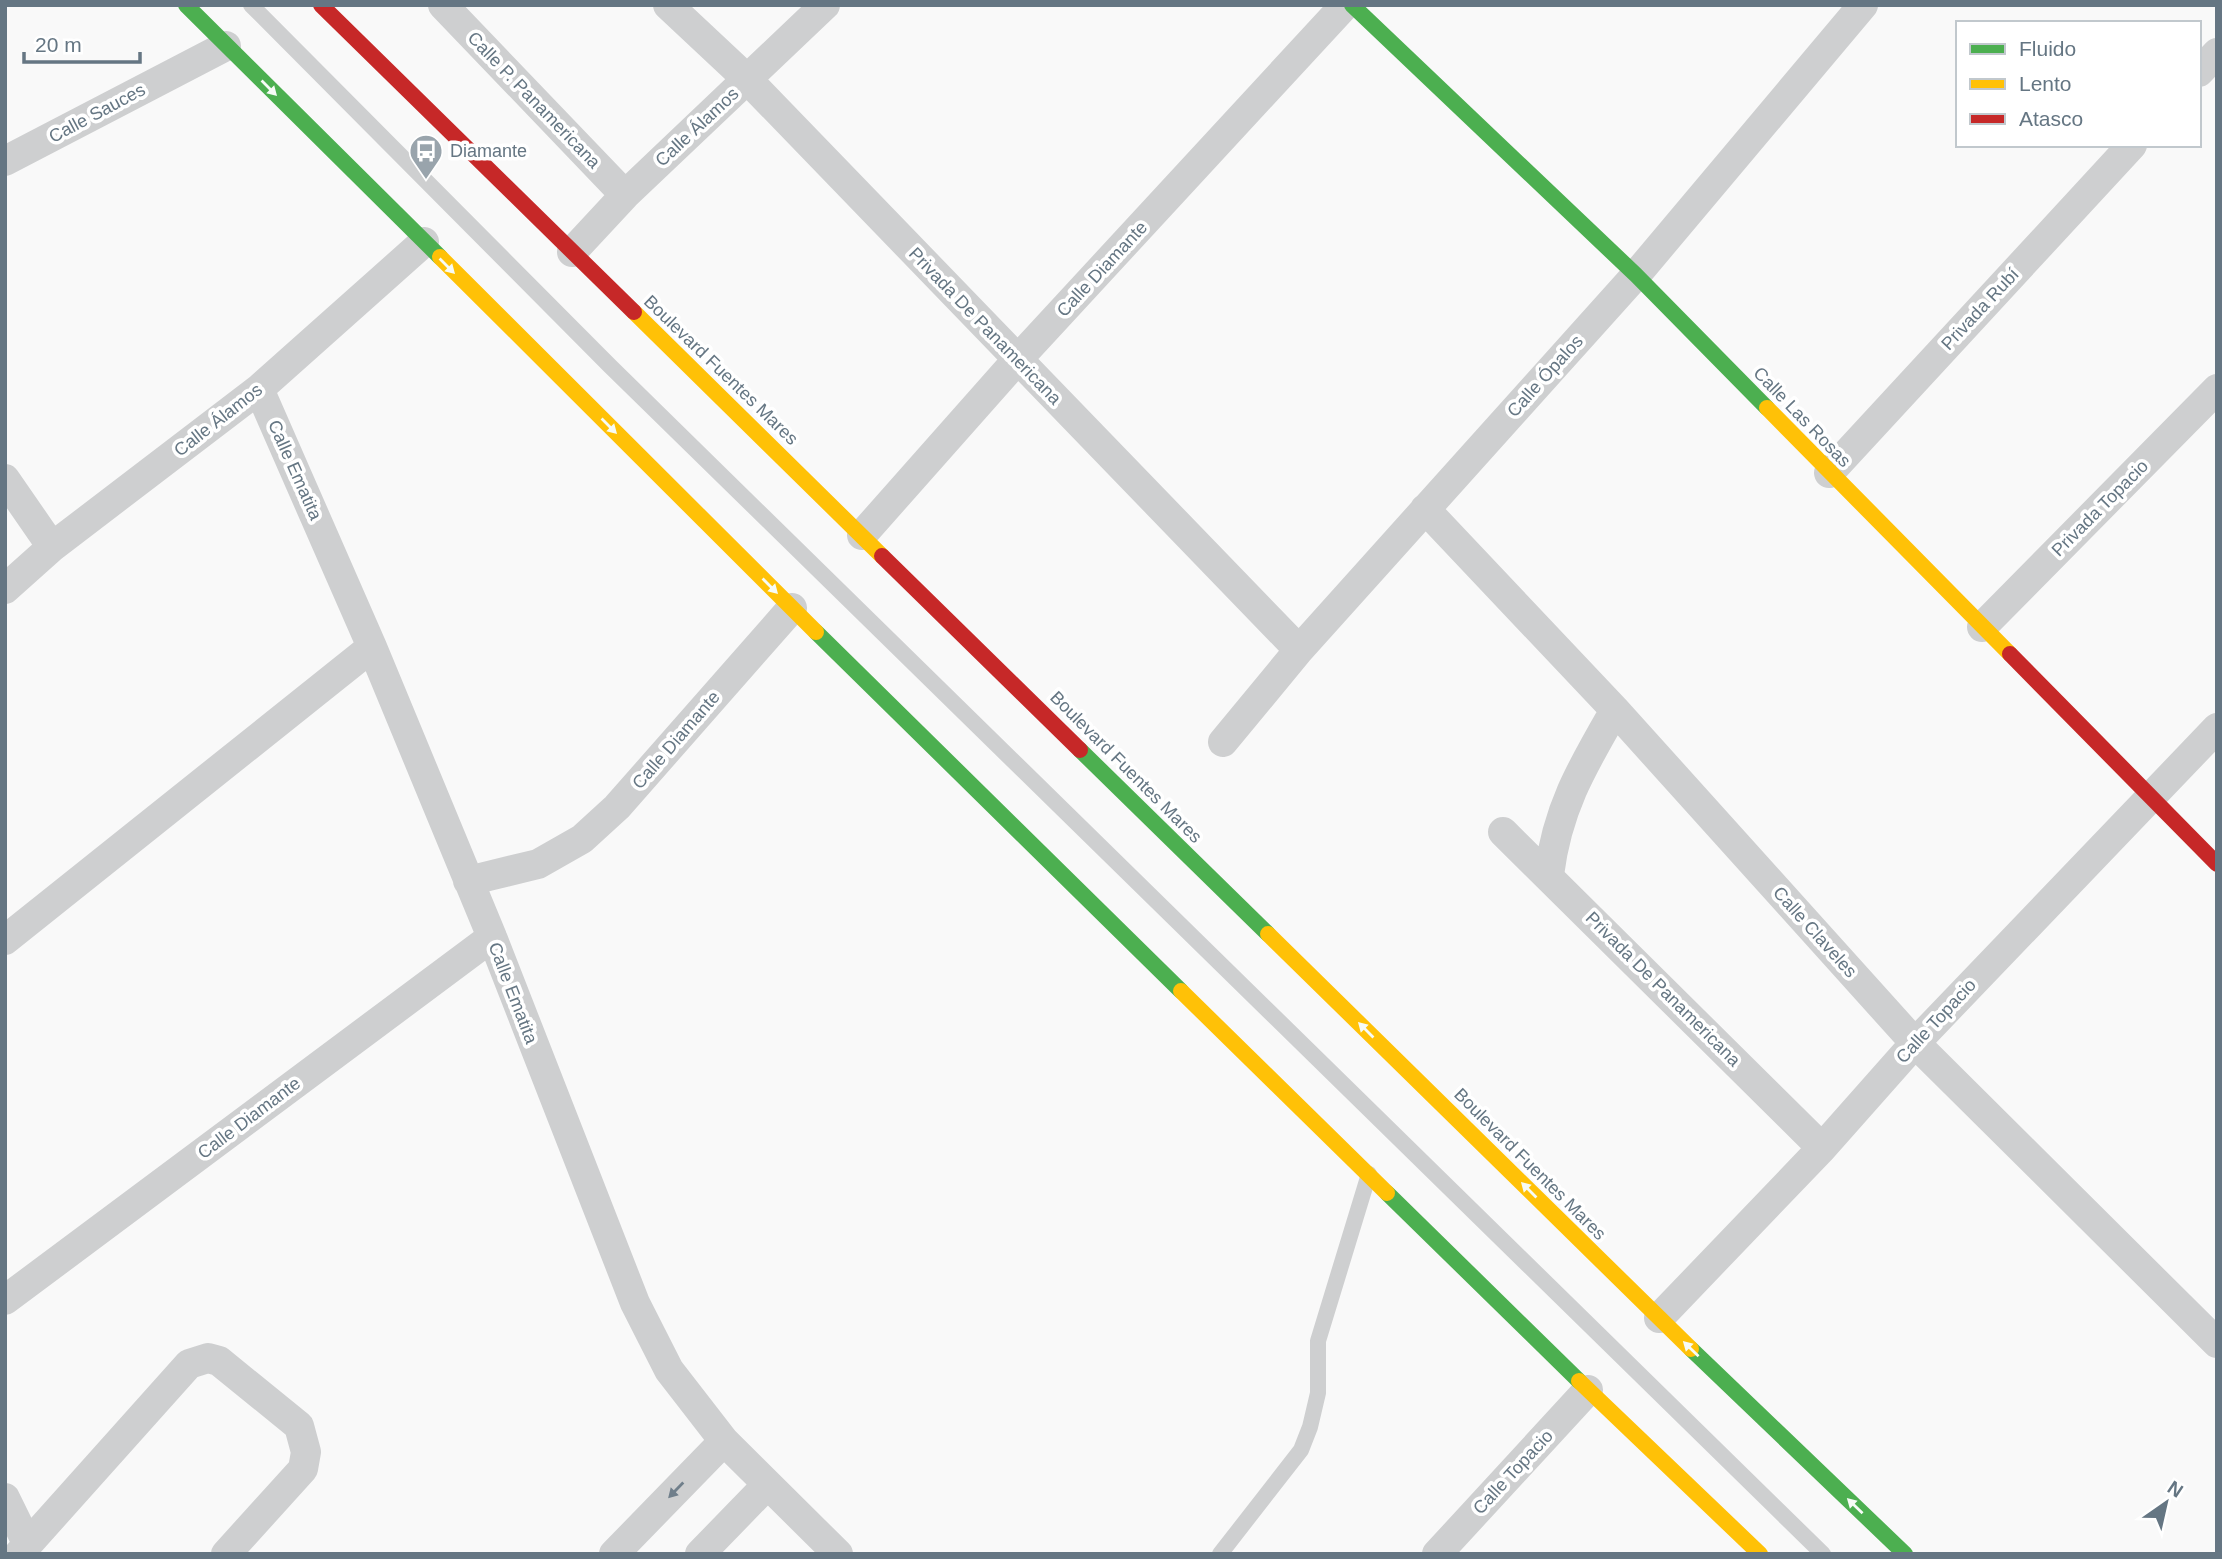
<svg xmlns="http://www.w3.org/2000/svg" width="2222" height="1559" viewBox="0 0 2222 1559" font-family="Arial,sans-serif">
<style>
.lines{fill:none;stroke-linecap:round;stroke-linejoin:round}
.lane{stroke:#cecfd0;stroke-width:16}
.street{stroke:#cecfd0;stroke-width:30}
.fast{stroke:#4caf50;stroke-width:16}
.slow{stroke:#ffc107;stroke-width:16}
.jam{stroke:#c62828;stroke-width:16}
.oneway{fill:#f6fbf6}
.oneway2{fill:#707f8b}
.labels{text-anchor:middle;stroke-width:7;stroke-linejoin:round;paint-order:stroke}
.street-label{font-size:18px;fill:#657683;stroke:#fff}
.poi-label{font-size:18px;fill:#657683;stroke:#fff;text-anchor:start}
</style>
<rect width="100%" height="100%" fill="#f9f9f9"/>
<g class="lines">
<path class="lane" d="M251,5L610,366L1823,1554
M1220,1554L1301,1450L1310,1427L1318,1393V1341L1369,1174"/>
<path class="street" d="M443,5L625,195
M668,5L747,79L1299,650
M2199,72L2217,53
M5,161L226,46
M572,252L625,195L825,5
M259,389L372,647L492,937L635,1303L669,1370L724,1441L838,1554
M1829,473L2132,145
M5,479L52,547
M1425,509L1615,710L1915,1043L2217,1343
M862,535L1017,360L1345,5
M5,589L52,547L259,389L424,242
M1982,627L2217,389
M1223,742L1299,650L1636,275L1863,5
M1503,832L1822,1148
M1549,875C1557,809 1582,767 1615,710
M468,881L538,864L582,839L617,807L792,608
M5,940L372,647
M5,1300L492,937
M1659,1318L1822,1148L1915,1043L2217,728
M5,1498L27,1543
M19,1554L189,1364L208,1358L219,1361L299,1426L306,1452L303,1469L226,1554
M614,1554L724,1441
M700,1554L767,1485
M1437,1554L1588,1390"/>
<path class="fast" d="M186,5L440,257
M1352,5L1636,275L1767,408
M816,632L1181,991
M1080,750L1268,934
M1387,1193L1579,1381
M1691,1349L1905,1554"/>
<path class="slow" d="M440,257L816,632
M634,312L882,556
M1767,408L2010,654
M1268,934L1691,1349
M1181,991L1387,1193
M1579,1381L1760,1554"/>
<path class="jam" d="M321,5L634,312
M882,556L1080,750
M2010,654L2217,864"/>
</g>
<defs><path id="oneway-solid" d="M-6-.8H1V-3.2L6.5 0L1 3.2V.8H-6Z" transform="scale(1.75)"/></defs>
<g class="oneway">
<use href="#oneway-solid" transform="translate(269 88) rotate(45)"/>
<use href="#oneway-solid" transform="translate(447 266) rotate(45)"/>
<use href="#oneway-solid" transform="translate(609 426) rotate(45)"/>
<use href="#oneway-solid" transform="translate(770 586) rotate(45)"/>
<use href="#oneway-solid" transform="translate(1366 1030) rotate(-135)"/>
<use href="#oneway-solid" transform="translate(1529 1190) rotate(-135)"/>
<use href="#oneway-solid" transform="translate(1691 1349) rotate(-136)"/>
<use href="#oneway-solid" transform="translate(1855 1506) rotate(-136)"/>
</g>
<use class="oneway2" href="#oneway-solid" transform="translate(676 1490) rotate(134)"/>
<defs>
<symbol id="bus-pin" viewBox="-11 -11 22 30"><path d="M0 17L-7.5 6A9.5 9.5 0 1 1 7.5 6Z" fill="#99a4ac" stroke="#fff"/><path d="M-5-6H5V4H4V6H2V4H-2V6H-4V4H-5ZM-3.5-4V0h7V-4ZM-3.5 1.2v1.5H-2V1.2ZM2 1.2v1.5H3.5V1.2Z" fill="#fff"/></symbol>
</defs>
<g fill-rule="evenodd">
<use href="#bus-pin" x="407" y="132" width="38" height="52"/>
</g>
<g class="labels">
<g class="street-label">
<text transform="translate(534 100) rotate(46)" y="6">Calle P. Panamericana</text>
<text transform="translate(97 113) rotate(-28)" y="6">Calle Sauces</text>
<text transform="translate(697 127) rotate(-43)" y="6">Calle Álamos</text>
<text transform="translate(1102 269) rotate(-47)" y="6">Calle Diamante</text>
<text transform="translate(1980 309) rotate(-47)" y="6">Privada Rubí</text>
<text transform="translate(985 326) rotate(46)" y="6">Privada De Panamericana</text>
<text transform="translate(721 370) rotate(44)" y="6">Boulevard Fuentes Mares</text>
<text transform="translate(1545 376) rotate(-48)" y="6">Calle Ópalos</text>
<text transform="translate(1802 417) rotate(46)" y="6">Calle Las Rosas</text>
<text transform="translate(218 420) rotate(-38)" y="6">Calle Álamos</text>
<text transform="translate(295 470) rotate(66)" y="6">Calle Ematita</text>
<text transform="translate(2100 508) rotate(-45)" y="6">Privada Topacio</text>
<text transform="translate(676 740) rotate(-49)" y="6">Calle Diamante</text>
<text transform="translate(1126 767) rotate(45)" y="6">Boulevard Fuentes Mares</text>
<text transform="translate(1815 932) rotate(48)" y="6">Calle Claveles</text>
<text transform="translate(1663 989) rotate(45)" y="6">Privada De Panamericana</text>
<text transform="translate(513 993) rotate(69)" y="6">Calle Ematita</text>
<text transform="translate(1936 1021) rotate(-47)" y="6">Calle Topacio</text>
<text transform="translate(249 1118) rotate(-37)" y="6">Calle Diamante</text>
<text transform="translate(1530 1164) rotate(45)" y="6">Boulevard Fuentes Mares</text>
<text transform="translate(1513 1472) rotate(-47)" y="6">Calle Topacio</text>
</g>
<g class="poi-label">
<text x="450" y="157">Diamante</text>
</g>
</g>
<rect width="2222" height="1559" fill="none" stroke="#657683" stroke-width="14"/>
<rect x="1956" y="21" width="245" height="126" fill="#ffffff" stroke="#c1c8cd" stroke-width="2"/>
<rect x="1970" y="44" width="35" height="10" fill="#4caf50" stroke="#c1c8cd" stroke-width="2"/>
<text x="2019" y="56" font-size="21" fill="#657683">Fluido</text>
<rect x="1970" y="79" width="35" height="10" fill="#ffc107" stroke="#c1c8cd" stroke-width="2"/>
<text x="2019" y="91" font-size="21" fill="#657683">Lento</text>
<rect x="1970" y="114" width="35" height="10" fill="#c62828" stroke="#c1c8cd" stroke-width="2"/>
<text x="2019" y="126" font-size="21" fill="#657683">Atasco</text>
<g transform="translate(2166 1503) rotate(34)" stroke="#ffffff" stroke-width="5" paint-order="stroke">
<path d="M0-5L12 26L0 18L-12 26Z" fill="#657683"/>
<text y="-10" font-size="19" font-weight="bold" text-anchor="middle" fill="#657683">N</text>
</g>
<path d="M24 52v10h116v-10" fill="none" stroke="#657683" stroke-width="3.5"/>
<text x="35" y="52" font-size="21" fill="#657683" stroke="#ffffff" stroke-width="5" paint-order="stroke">20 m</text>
</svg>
